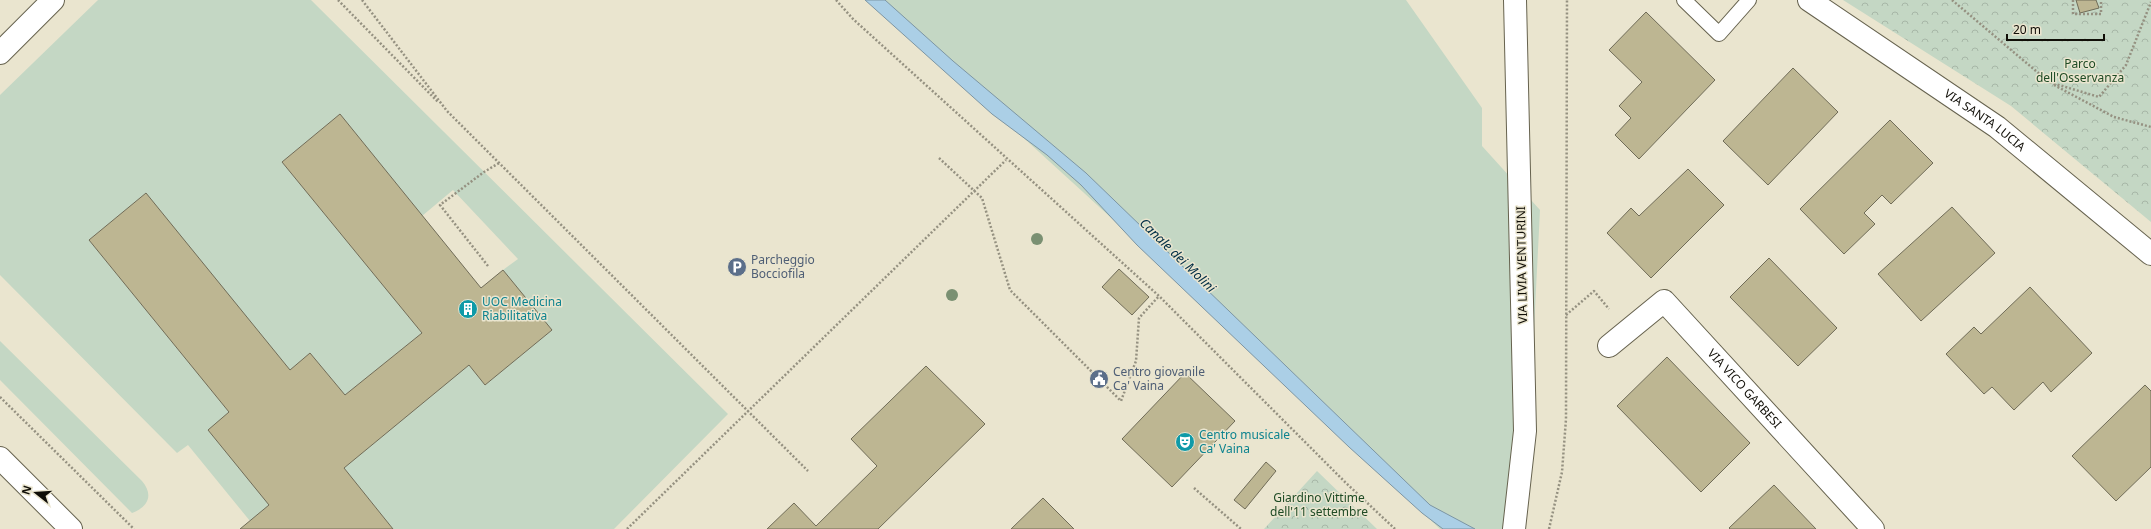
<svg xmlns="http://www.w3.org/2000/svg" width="2151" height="529" viewBox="0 0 2151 529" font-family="'Noto Sans',sans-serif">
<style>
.green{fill:#c4d7c4}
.forest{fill:url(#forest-crowns)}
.water{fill:#abcfe6;stroke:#7c95a3}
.building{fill:#bdb692;stroke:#706c58}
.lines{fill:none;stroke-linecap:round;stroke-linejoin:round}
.service-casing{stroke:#66624e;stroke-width:16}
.minor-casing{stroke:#66624e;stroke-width:24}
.tertiary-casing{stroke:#66624e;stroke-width:24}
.path{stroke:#959181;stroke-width:2.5;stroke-dasharray:2 2;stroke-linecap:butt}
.service{stroke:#fff;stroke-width:14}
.minor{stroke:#fff;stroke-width:22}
.tertiary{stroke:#fff;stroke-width:22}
.tree{fill:#7a9072}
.labels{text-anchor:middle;stroke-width:3;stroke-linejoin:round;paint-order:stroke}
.park-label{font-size:12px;fill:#1f4b25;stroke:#eae5cf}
.street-label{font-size:12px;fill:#100e07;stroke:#eae5cf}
.service-label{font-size:12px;fill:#4e5e75;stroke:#eae5cf;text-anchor:start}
.culture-label{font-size:12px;fill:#0d838f;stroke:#eae5cf;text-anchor:start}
.water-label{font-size:13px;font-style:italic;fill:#002e45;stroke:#eae5cf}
</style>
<defs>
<pattern id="forest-crowns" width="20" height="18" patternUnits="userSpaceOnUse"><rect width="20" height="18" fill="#c4d7c4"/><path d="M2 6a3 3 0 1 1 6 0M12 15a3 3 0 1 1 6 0" fill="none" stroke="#a7b7a7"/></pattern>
</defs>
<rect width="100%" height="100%" fill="#eae5cf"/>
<path class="green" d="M98,0H311L728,414L614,529H393L344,468L469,365L485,385L552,330L503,270L518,259L453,190L422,216L340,114L282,162L422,333L345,395L310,353L290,370L145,194L89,240L229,412L269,505L250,521L188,445L177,453L0,275V95Z
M868,0H1406L1482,108V146L1540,210L1524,529H1440C1253,349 1064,170 868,0Z
M0,341L142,481C154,495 148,507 132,513L0,380Z"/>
<path class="forest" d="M1843,0H2151V222L2011,106Z
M1317,471L1377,529H1264Z"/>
<path class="water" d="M865,0H885L953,61L1086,173L1430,505L1475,529H1443L1422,513L1349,447L1137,245L1081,185L1047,155L992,114Z"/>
<path class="building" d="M2076,0H2096L2099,8L2080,13Z
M1646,12L1715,80L1639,159L1615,135L1631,118L1619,106L1642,82L1609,50Z
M1793,68L1838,112L1768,185L1723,141Z
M340,114L481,288L503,270L552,330L485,385L469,365L344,468L393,529H240L269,505L208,430L229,412L89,240L146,193L290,370L310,353L345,395L422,333L282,162Z
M1890,120L1933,163L1891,204L1882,195L1864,213L1875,224L1844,254L1800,209Z
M1688,169L1724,205L1651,278L1607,233L1631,208L1639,216Z
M1952,207L1995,253L1921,321L1878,274Z
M1769,258L1837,328L1798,366L1730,297Z
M1119,269L1149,297L1132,315L1102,287Z
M2030,287L2092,353L2051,392L2043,382L2014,410L1992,387L1984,394L1946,354L1974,327L1981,334Z
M1667,357L1750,443L1701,492L1617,406Z
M926,366L985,424L878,529H767L794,503L816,526L877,466L851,439Z
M1185,373L1235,421L1172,487L1122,439Z
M2145,385L2151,391V467L2116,501L2072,456Z
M1266,462L1276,471L1245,509L1234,500Z
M1774,485L1816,529H1730L1729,528Z
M1043,498L1074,529H1011Z"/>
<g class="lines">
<defs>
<path id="service" d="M1684,0L1719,34L1749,0"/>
<g id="minor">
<path id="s1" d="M1809,0L1997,127L2151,254"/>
<path id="s2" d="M1609,346L1664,301L1873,529"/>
<path d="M1514,529L1525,431L1515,0"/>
</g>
<path id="tertiary" d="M0,53L53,0
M0,458L71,529"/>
</defs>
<use href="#service" class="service-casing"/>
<use href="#minor" class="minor-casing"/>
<use href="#tertiary" class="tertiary-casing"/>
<path class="path" d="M338,0L438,102
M362,0L447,111L808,471
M836,0L853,19L1159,296L1345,482L1395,529
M1952,0L2049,82L2099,97L2126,65L2151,2
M2073,0V14H2101V0
M2054,85L2114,117L2151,127
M939,158L982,198L1010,290L1121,401L1136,361L1139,318L1159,296
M488,266L440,205L484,172L499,163
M1566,315L1594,291L1609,309
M0,397L134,529
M1194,488L1241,529
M627,529L1006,160
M1549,529L1562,472L1566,419L1567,0"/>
<use href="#service" class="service"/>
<use href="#minor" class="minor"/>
<use href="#tertiary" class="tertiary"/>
</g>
<g class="tree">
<circle cx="1037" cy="239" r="6"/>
<circle cx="952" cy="295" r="6"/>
</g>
<defs>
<symbol id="parking-disc" viewBox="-11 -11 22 22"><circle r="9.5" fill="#5c6f8a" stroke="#eae5cf"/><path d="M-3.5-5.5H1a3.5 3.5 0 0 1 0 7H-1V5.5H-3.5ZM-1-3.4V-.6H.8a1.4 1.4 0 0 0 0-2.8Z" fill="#fff"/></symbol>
<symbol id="building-disc" viewBox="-11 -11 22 22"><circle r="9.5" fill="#0f9aa8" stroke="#eae5cf"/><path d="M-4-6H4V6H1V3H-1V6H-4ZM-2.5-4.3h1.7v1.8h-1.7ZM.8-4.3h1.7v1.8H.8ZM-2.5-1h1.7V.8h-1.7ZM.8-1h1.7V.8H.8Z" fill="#fff"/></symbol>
<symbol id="civic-disc" viewBox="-11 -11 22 22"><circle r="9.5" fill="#5c6f8a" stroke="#eae5cf"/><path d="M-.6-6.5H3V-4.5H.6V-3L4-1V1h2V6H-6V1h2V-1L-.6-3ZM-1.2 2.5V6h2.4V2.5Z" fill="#fff"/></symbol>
<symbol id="theatre-disc" viewBox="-11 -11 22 22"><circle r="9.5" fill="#0f9aa8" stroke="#eae5cf"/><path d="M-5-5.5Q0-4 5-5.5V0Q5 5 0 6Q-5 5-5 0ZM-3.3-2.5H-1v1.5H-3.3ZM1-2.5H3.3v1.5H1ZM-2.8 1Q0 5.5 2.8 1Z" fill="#fff"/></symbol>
</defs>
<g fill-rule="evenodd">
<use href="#parking-disc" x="726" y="256" width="22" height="22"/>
<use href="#building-disc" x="457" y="298" width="22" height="22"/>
<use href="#civic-disc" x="1088" y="368" width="22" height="22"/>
<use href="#theatre-disc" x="1174" y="431" width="22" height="22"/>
</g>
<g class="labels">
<g class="park-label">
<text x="2080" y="68">Parco<tspan x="2080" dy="14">dell'Osservanza</tspan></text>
<text x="1319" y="502">Giardino Vittime<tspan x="1319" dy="14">dell'11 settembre</tspan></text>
</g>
<g class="street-label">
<text dy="4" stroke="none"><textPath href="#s1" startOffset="213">VIA SANTA LUCIA</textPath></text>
<text transform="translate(1522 265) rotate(-91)" y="4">VIA LIVIA VENTURINI</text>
<text dy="4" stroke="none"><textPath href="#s2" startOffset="190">VIA VICO GARBESI</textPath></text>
</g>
<g class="service-label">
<text x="751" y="264">Parcheggio<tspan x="751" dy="14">Bocciofila</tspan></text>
<text x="1113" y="376">Centro giovanile<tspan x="1113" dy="14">Ca' Vaina</tspan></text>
</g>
<g class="culture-label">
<text x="482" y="306">UOC Medicina<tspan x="482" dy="14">Riabilitativa</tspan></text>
<text x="1199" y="439">Centro musicale<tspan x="1199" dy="14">Ca' Vaina</tspan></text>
</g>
<g class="water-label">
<text transform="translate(1178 255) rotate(44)" y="5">Canale dei Molini</text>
</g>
</g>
<g transform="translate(36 493) rotate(287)" stroke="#eae5cf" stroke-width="3" paint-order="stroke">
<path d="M0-3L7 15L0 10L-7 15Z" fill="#100e07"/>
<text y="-6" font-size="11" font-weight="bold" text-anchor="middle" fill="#100e07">N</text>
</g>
<path d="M2007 34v6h97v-6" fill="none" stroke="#100e07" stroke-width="2"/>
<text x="2013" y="34" font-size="12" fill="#100e07" stroke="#eae5cf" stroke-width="3" paint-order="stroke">20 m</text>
</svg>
